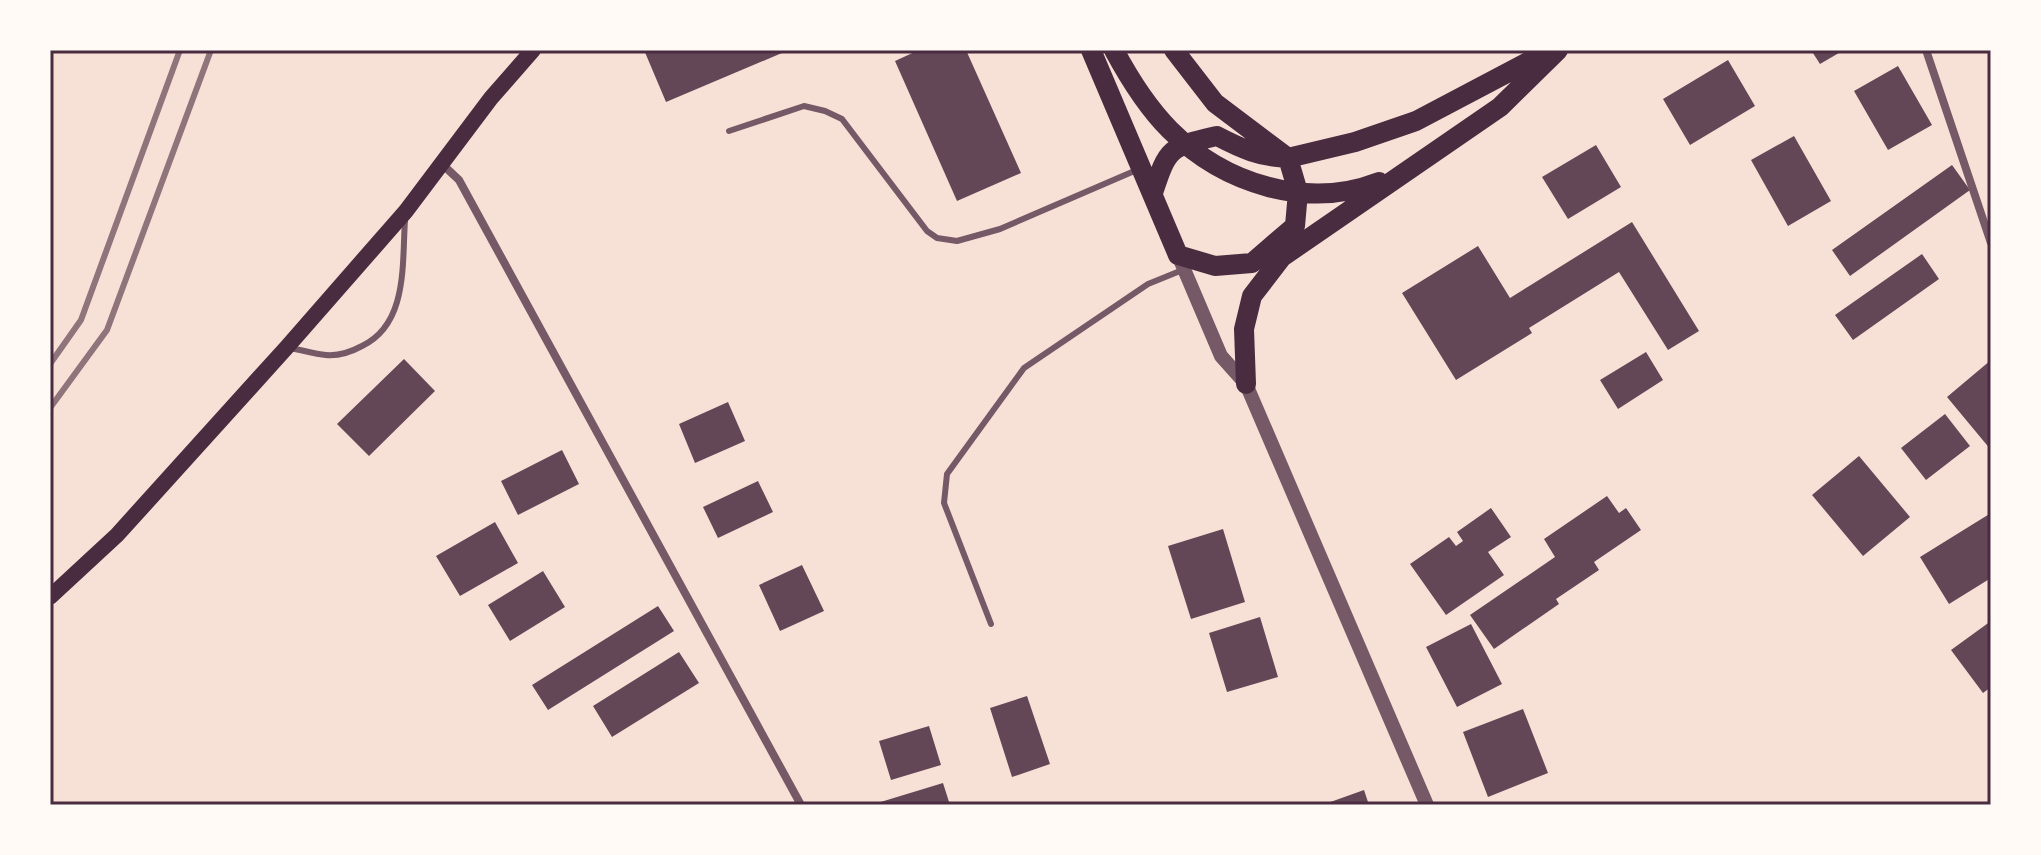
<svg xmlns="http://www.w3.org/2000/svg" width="2041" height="855" viewBox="0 0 2041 855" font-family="'Noto Sans',sans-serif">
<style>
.building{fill:#644757}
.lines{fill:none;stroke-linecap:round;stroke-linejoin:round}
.service{stroke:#755966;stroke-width:6}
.minor{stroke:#755966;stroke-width:8}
.tertiary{stroke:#755966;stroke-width:14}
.secondary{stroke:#4a2c40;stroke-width:16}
.primary{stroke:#4a2c40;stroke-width:20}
.rail{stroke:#8f747c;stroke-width:6}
.neatline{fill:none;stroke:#4a2c40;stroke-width:3}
</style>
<rect width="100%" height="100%" fill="#f7e1d7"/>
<path class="building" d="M644,50H789L666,102Z
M919,50H966L1021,173L957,201L895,61Z
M1811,50H1844L1820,64Z
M1728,60L1755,106L1690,145L1663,99Z
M1898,66L1932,125L1888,150L1854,91Z
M1794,136L1831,201L1788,226L1751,160Z
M1596,145L1621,187L1568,219L1542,177Z
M1952,165L1970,190L1850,276L1832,250Z
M1632,222L1699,331L1668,350L1619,272L1529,328L1532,333L1456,380L1402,293L1478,246L1510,298Z
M1922,254L1939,279L1853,340L1835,315Z
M1646,352L1663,380L1618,409L1600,380Z
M404,359L435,391L369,456L337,424Z
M1991,360V450L1947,397Z
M728,402L745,441L695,463L679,424Z
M1945,414L1970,446L1926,480L1901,448Z
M562,450L579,484L518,515L501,481Z
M1859,456L1910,517L1863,556L1812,495Z
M758,481L773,512L718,538L703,507Z
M1607,496L1619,513L1626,508L1641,530L1594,562L1599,570L1556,599L1559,604L1494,649L1470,615L1555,557L1544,539Z
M1491,508L1511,537L1488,552L1504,575L1446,615L1410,564L1449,537L1456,546L1463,541L1457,532Z
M1991,513V578L1949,604L1920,557Z
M495,522L518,563L460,596L436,556Z
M1223,529L1245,602L1191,619L1168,546Z
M802,565L824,611L780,631L759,585Z
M543,571L565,607L510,641L488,605Z
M658,606L674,631L548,710L532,685Z
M1260,617L1278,677L1227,692L1209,633Z
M1991,621V687L1983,693L1951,650Z
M1471,624L1502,684L1457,707L1426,647Z
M679,652L699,683L612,737L593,706Z
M1027,696L1050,764L1012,777L990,708Z
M1523,709L1548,773L1488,797L1463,732Z
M929,726L941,765L891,780L879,741Z
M943,783L950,805H874V804Z
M1364,790L1369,805H1322Z"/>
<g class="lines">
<path class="service" d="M729,131L804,106L825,111L842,119L927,231L937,238L957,241L1000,229L1139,169
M290,348C302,350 314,354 326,355C338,356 351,352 362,346C408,324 402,264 405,220
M991,624L944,503L947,474L1024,368L1148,284L1185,269"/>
<path class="minor" d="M1926,50L1991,243
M442,164L459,180L801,805"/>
<path class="tertiary" d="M1178,255L1221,356L1246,384L1427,805"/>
<path class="secondary" d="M50,597L117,535L287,347L406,211L491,98L533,50"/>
<path class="primary" d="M1091,50L1178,255L1215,266L1252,263L1295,226L1298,192L1288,158C1260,157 1242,149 1217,136C1170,147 1168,147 1153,193
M1114,50C1129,78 1148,108 1170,130C1224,184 1307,210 1379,182
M1174,50L1215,103L1288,158L1355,142L1416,121L1547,52
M1246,384L1244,329L1252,296L1282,257L1500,107L1558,50"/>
<path class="rail" d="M50,364L81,320L180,50
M50,408L107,330L211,50"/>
</g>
<rect width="2041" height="855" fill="none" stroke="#fffaf5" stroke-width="104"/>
<rect x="52" y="52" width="1937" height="751" class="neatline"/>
</svg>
